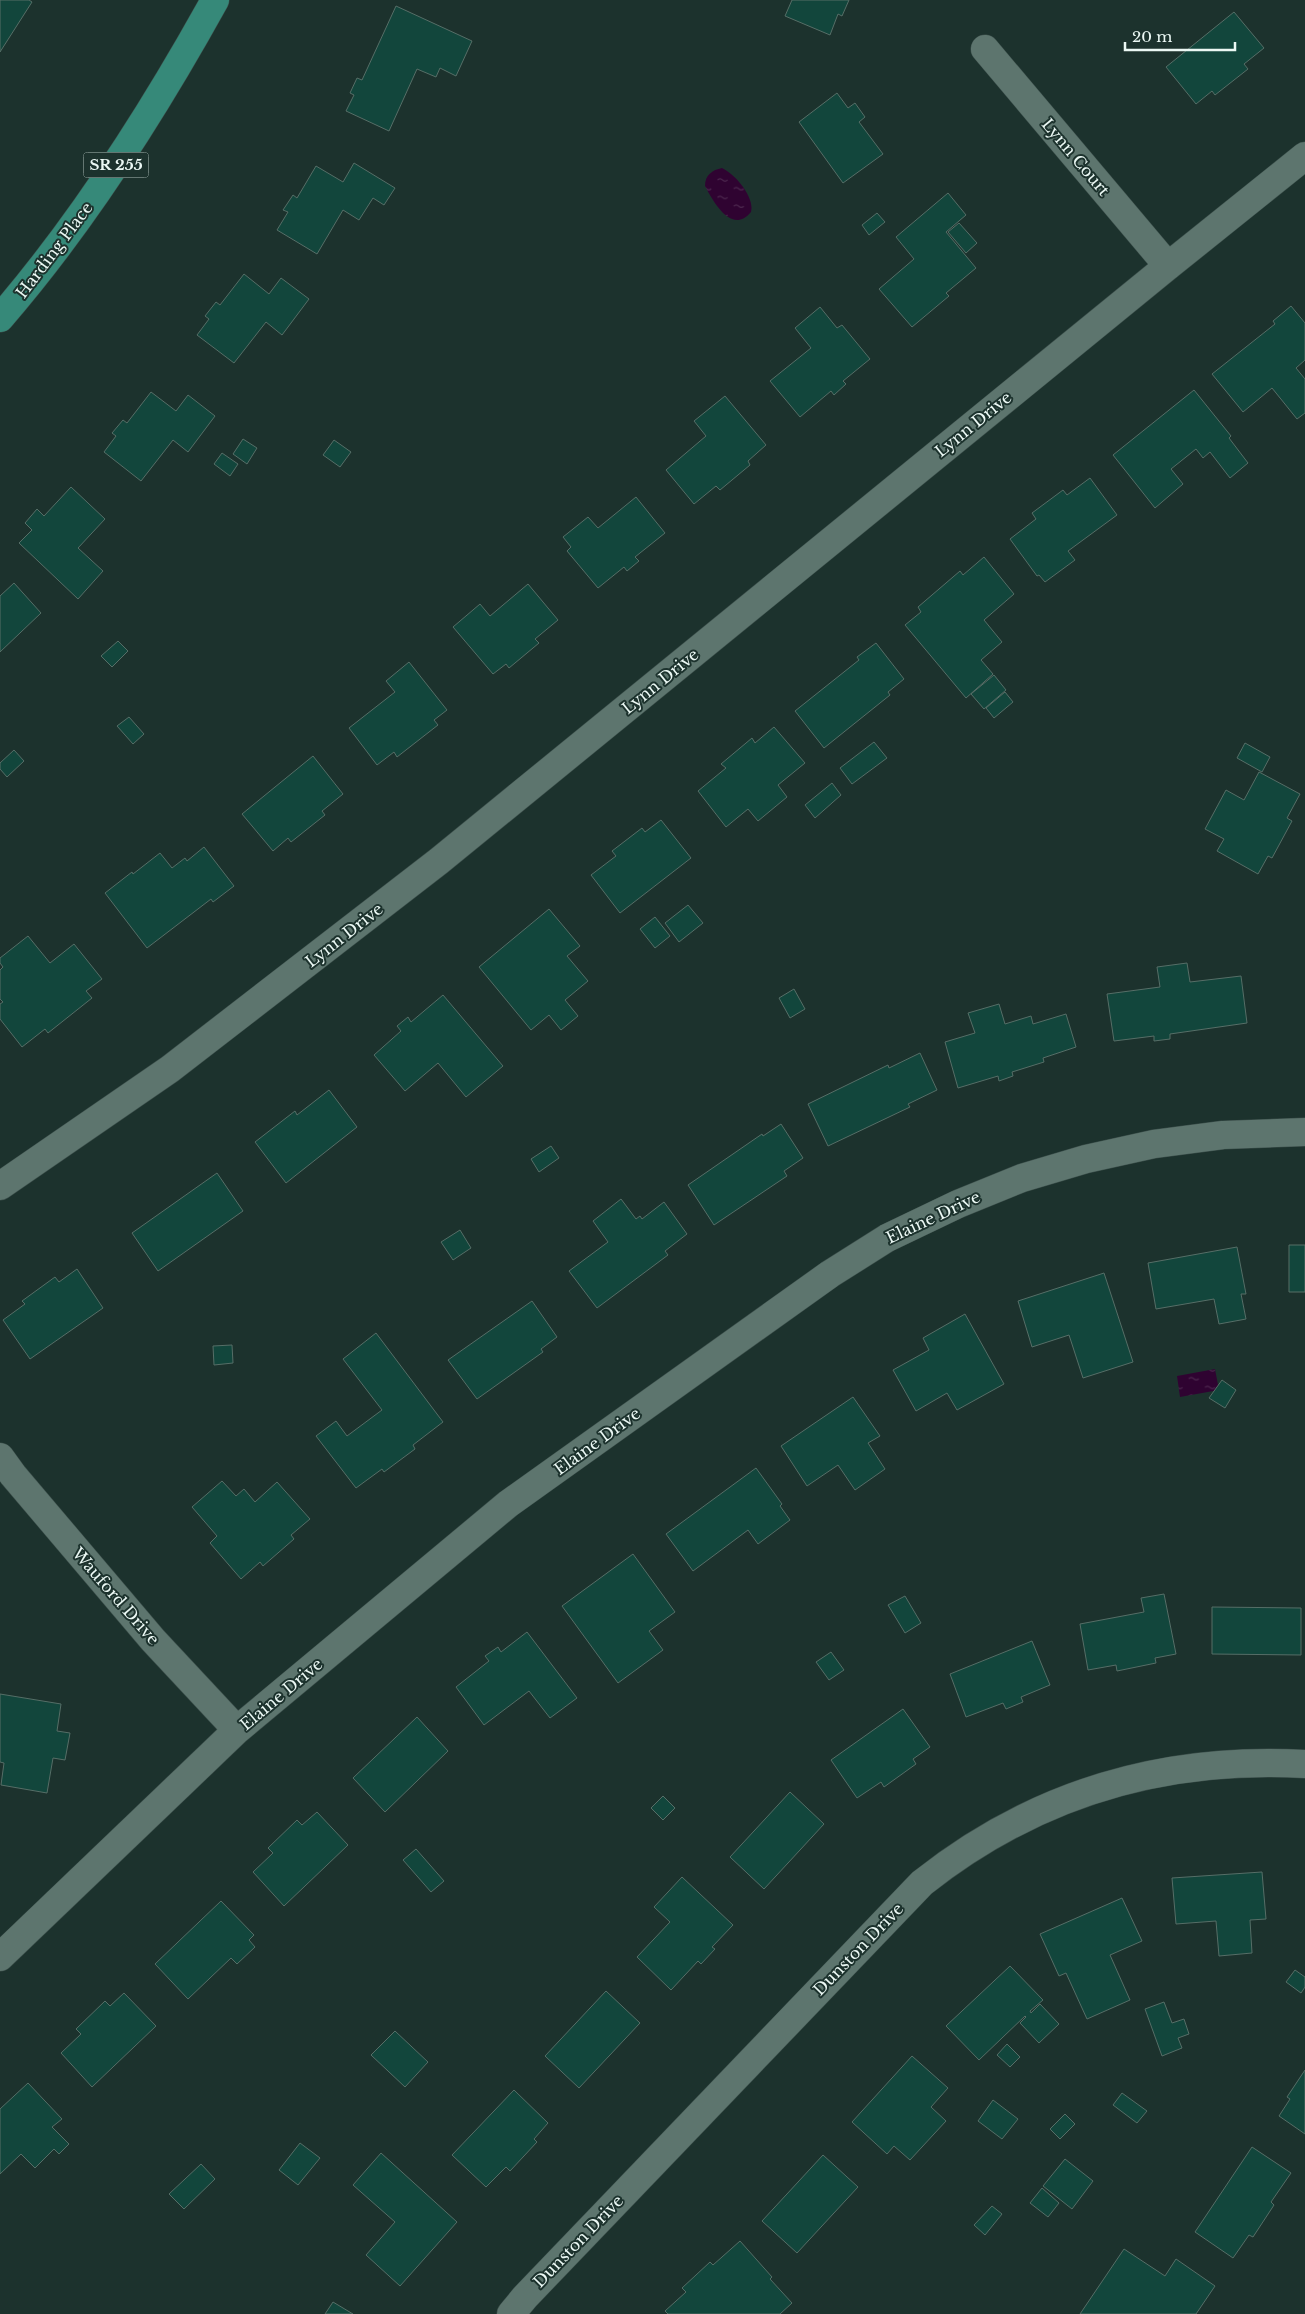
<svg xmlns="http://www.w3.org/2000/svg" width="1305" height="2314" viewBox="0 0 1305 2314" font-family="'Libre Baskerville',serif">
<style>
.water{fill:url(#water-ripples)}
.building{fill:#12463c;stroke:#566e67}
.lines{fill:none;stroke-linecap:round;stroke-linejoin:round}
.minor-casing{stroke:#3c4f4b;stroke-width:29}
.major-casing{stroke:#3c4f4b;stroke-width:29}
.minor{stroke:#5d756e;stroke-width:28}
.major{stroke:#368979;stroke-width:28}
.labels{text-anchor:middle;stroke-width:4;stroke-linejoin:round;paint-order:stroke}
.shield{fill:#1c322d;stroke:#adbdb8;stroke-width:1}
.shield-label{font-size:15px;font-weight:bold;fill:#ebf8f4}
.street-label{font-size:16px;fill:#ebf8f4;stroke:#1c322d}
</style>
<defs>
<pattern id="water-ripples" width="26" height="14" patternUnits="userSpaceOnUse" patternTransform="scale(1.25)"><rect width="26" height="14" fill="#2f0331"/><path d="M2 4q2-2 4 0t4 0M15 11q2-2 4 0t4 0" fill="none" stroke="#4d284f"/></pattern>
</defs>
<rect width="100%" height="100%" fill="#1c322d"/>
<path class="water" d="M722,168C735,174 755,197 751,212C732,235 714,203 705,186C705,175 712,170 722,168Z
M1215,1369L1219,1390L1180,1397L1177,1376Z"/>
<path class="building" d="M0,0H29L32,2L0,52Z
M792,0H849L842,16L838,14L830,35L785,16Z
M396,6L472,41L456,76L440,68L436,77L417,69L389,131L346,111L354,95L350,93L357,78L362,80Z
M1234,12L1264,48L1244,64L1248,69L1215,95L1212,91L1196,104L1166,67Z
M837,93L848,108L855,103L865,117L859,122L883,154L843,183L799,122Z
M354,163L395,188L384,205L373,198L359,220L343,210L317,254L277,230L288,212L283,210L293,195L297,198L316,166L343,182Z
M948,193L966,215L946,232L976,268L946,293L949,296L912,327L879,289L914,259L896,237Z
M877,213L885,222L869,235L862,225Z
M959,223L977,243L966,253L948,232Z
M244,274L269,294L281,278L309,299L282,335L266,322L234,363L197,335L209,319L205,316L216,302L220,305Z
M1291,306L1305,323V360L1296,368L1305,379V413L1297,419L1272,388L1243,412L1212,374L1275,324L1273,321Z
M820,307L837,328L842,325L870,359L843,381L846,384L834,395L831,391L800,417L770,381L811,348L795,328Z
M1194,390L1231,436L1229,438L1248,463L1230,478L1210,452L1203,458L1196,449L1171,469L1183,484L1155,508L1113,455Z
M151,392L176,411L188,395L215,416L188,452L173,440L141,481L104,452L116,436L112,433L123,420L127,423Z
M725,396L766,445L748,461L750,465L720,490L716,486L694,504L666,470L706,436L694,421Z
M243,439L257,448L247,464L233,454Z
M334,440L351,452L340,467L323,455Z
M222,453L238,464L230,476L214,464Z
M1090,478L1117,515L1068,551L1075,560L1045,582L1039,575L1037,576L1010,539L1036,519L1032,513L1063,490L1067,495Z
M71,487L105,519L78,548L103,571L78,599L19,543L32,530L25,523L37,509L44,516Z
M636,497L665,533L635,557L639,561L627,571L624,567L598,588L567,551L571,547L563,537L588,517L598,528Z
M984,557L1014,594L984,620L1002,642L981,660L993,674L966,698L905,625L921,612L918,607L960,571L963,575Z
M14,583L41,613L0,652V596Z
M528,584L558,620L535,639L539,643L509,668L506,664L493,674L453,627L480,604L490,616Z
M118,641L128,651L112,667L101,656Z
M876,643L904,679L888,692L890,695L824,748L795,711L859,660L857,657Z
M409,662L447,710L434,720L438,725L397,757L394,752L377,765L349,728L395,692L386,681Z
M994,675L1006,690L984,709L971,694Z
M1005,692L1013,702L994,718L986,708Z
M129,717L144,734L133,744L117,726Z
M774,727L805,763L778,785L787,797L758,821L748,809L726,827L698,791L726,768L721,764L752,738L755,743Z
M874,742L887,758L852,784L840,768Z
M1245,743L1270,757L1262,772L1237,758Z
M14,750L24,761L7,777L0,769V763Z
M313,756L343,794L322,811L325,815L291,842L288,838L273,851L242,814Z
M1259,772L1300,794L1287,818L1292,821L1272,858L1268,856L1258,874L1217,851L1224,839L1205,829L1226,790L1244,800Z
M832,783L841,795L815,818L805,805Z
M661,820L691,858L620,913L591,875L616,856L612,851L642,828L645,832Z
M204,847L234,886L213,902L211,899L147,948L105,893L132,872L133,874L160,853L172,868L185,858L187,861Z
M688,905L703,923L679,942L665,923Z
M549,909L580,946L567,956L588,981L565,1000L578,1016L561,1030L549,1015L531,1030L479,967Z
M655,917L670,936L655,948L640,929Z
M28,936L50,963L74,944L102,979L86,991L92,998L48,1033L45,1029L22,1047L0,1019V1004L3,1002L0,999V970L3,967L0,963V958Z
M1187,963L1190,982L1241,976L1247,1023L1170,1034V1039L1154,1041V1036L1114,1041L1107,994L1160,987L1157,967Z
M794,989L805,1009L790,1018L779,998Z
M443,995L503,1066L466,1097L438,1063L405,1091L374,1055L401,1031L397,1026L408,1017L411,1022Z
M999,1004L1005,1024L1031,1016L1033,1024L1066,1014L1076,1047L1043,1058L1044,1062L1012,1072L1013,1076L999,1081L998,1076L958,1088L945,1042L975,1033L968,1013Z
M920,1053L937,1090L908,1104L910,1107L828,1146L808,1104L888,1065L889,1068Z
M329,1090L357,1127L286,1183L255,1142L295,1111L297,1115Z
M781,1124L803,1158L784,1171L787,1176L714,1225L688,1185L762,1134L763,1136Z
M551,1146L559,1158L539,1172L531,1159Z
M217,1173L243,1211L158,1271L132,1233Z
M621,1199L636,1219L640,1216L642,1219L664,1202L687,1234L665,1251L668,1255L597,1308L569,1271L608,1242L593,1221Z
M460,1230L471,1248L453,1260L441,1242Z
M1289,1245H1305V1292H1289Z
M1237,1247L1246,1294H1241L1246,1319L1219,1324L1214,1299L1156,1309L1148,1263Z
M77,1269L103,1308L30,1359L3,1320L25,1304L22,1301L55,1277L59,1282Z
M1104,1273L1133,1362L1083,1378L1069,1335L1032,1347L1018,1301Z
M532,1301L557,1337L541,1349L543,1352L477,1399L448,1360Z
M965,1314L1004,1384L957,1410L947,1393L916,1411L893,1370L929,1350L923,1338Z
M376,1333L443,1422L413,1445L415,1449L384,1472L382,1469L356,1488L316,1436L336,1421L347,1436L382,1410L343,1359Z
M232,1345L233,1363L214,1365L213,1346Z
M1222,1380L1236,1390L1225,1408L1209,1398Z
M853,1397L880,1436L868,1443L885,1469L855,1490L838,1465L807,1486L781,1446Z
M756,1468L782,1504L780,1506L790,1520L758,1544L748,1530L693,1571L666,1534Z
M222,1481L236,1496L244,1489L255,1502L277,1482L310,1519L291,1535L294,1539L263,1566L260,1562L241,1579L210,1543L217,1536L192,1507Z
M633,1554L675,1612L649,1631L663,1650L618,1683L562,1606Z
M1164,1594L1176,1654L1155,1658L1156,1663L1117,1671L1116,1665L1088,1670L1080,1624L1144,1612L1141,1598Z
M905,1596L921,1623L905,1633L888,1605Z
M1212,1607L1301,1608V1655L1212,1654Z
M527,1632L577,1698L550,1718L529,1691L484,1725L456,1687L489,1661L485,1656L498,1647L501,1652Z
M1032,1641L1050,1685L1021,1697L1023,1702L1006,1709L1003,1703L966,1717L950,1674Z
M831,1652L844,1670L829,1680L816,1662Z
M0,1694L61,1704L57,1731L70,1733L65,1760L53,1758L47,1793L1,1785L4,1763L0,1762Z
M903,1709L930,1747L913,1759L916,1764L884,1787L881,1782L857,1798L831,1760Z
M417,1717L448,1751L385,1812L353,1778Z
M790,1792L824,1824L764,1889L730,1857Z
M663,1796L675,1808L663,1820L651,1808Z
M317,1812L348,1845L284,1906L253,1872L273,1853L268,1848L297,1820L302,1825Z
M416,1849L444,1881L431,1892L403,1860Z
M1262,1872L1266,1919L1250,1920L1252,1953L1219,1956L1216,1921L1176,1924L1172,1878Z
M682,1877L733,1925L712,1947L715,1949L701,1964L698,1961L671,1990L637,1957L670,1922L654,1907Z
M1122,1898L1142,1941L1110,1955L1130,2000L1087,2019L1066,1973L1059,1976L1040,1934Z
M221,1901L254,1935L249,1940L255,1947L237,1964L231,1958L188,1999L155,1964Z
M1010,1966L1043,2000L1030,2011L1031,2013L1040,2004L1059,2024L1039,2043L1020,2023L1026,2017L1025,2016L979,2060L946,2026Z
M1295,1970L1305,1977V1987L1301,1993L1286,1982Z
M606,1991L640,2023L579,2088L545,2056Z
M124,1993L156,2026L92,2087L61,2053L81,2034L76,2029L105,2001L110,2006Z
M1164,2002L1172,2023L1184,2019L1189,2034L1178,2038L1182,2048L1162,2056L1145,2009Z
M395,2031L428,2062L405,2087L371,2055Z
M1007,2044L1020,2057L1010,2067L997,2055Z
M912,2056L948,2088L931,2107L946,2121L910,2160L894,2146L887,2154L852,2122Z
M1305,2070V2134L1279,2116L1290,2099L1287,2097Z
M28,2083L62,2119L52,2127L69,2144L59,2154L54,2149L35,2168L21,2154L0,2174V2109Z
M514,2090L548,2123L534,2139L537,2142L510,2171L506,2167L486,2187L452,2155Z
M1122,2093L1147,2111L1137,2123L1113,2105Z
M993,2100L1018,2119L1002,2139L978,2121Z
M1065,2114L1075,2124L1060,2139L1050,2129Z
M300,2143L320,2158L298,2185L279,2170Z
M1252,2147L1291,2173L1271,2202L1274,2205L1253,2237L1249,2235L1233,2258L1195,2232Z
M381,2153L457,2222L400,2286L366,2255L395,2222L353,2185Z
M823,2155L858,2187L797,2253L762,2221Z
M1065,2159L1093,2181L1072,2209L1043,2186Z
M201,2164L215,2179L184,2209L169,2194Z
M1042,2188L1059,2203L1048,2217L1030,2203Z
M992,2206L1002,2214L985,2235L974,2225Z
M740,2241L772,2277L770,2279L792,2303L780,2314H668L665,2311L686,2292L682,2288L710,2262L713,2265Z
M1124,2249L1165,2276L1176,2259L1215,2286L1196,2314H1080Z
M333,2302L353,2314H325Z"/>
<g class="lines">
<defs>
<path id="minor" d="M985,49L1168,266
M0,1186L170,1069L439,861L1168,266L1305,156
M0,1457L13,1475L153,1640L237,1730
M0,1957L237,1730L508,1504L830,1274L887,1238L958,1204L1022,1178L1086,1159L1154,1144L1223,1135L1305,1132
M511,2314L525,2297L922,1883C1034,1794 1163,1756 1305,1764"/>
<path id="major" d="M0,318C84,221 153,112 215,0"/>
</defs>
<use href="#minor" class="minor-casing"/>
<use href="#major" class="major-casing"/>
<use href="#minor" class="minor"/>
<use href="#major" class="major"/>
</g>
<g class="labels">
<rect class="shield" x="83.5" y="152.5" width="65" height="25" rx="4"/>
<g class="shield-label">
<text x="116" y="170">SR 255</text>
</g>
<g class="street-label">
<text transform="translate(1076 157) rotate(50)" y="6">Lynn Court</text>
<text transform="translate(54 250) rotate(-53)" y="6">Harding Place</text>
<text transform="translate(973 424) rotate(-39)" y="6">Lynn Drive</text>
<text transform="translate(660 681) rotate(-39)" y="6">Lynn Drive</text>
<text transform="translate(344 935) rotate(-38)" y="6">Lynn Drive</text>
<text transform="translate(933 1217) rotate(-25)" y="6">Elaine Drive</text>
<text transform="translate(597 1441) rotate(-36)" y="6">Elaine Drive</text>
<text transform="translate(116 1596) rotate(49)" y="6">Wauford Drive</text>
<text transform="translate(281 1694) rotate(-40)" y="6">Elaine Drive</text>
<text transform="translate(858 1949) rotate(-46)" y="6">Dunston Drive</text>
<text transform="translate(578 2241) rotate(-46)" y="6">Dunston Drive</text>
</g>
</g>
<path d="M1125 42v8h110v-8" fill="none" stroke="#ebf8f4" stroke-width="2.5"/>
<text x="1132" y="42" font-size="15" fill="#ebf8f4" stroke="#1c322d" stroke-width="4" paint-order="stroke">20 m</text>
</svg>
